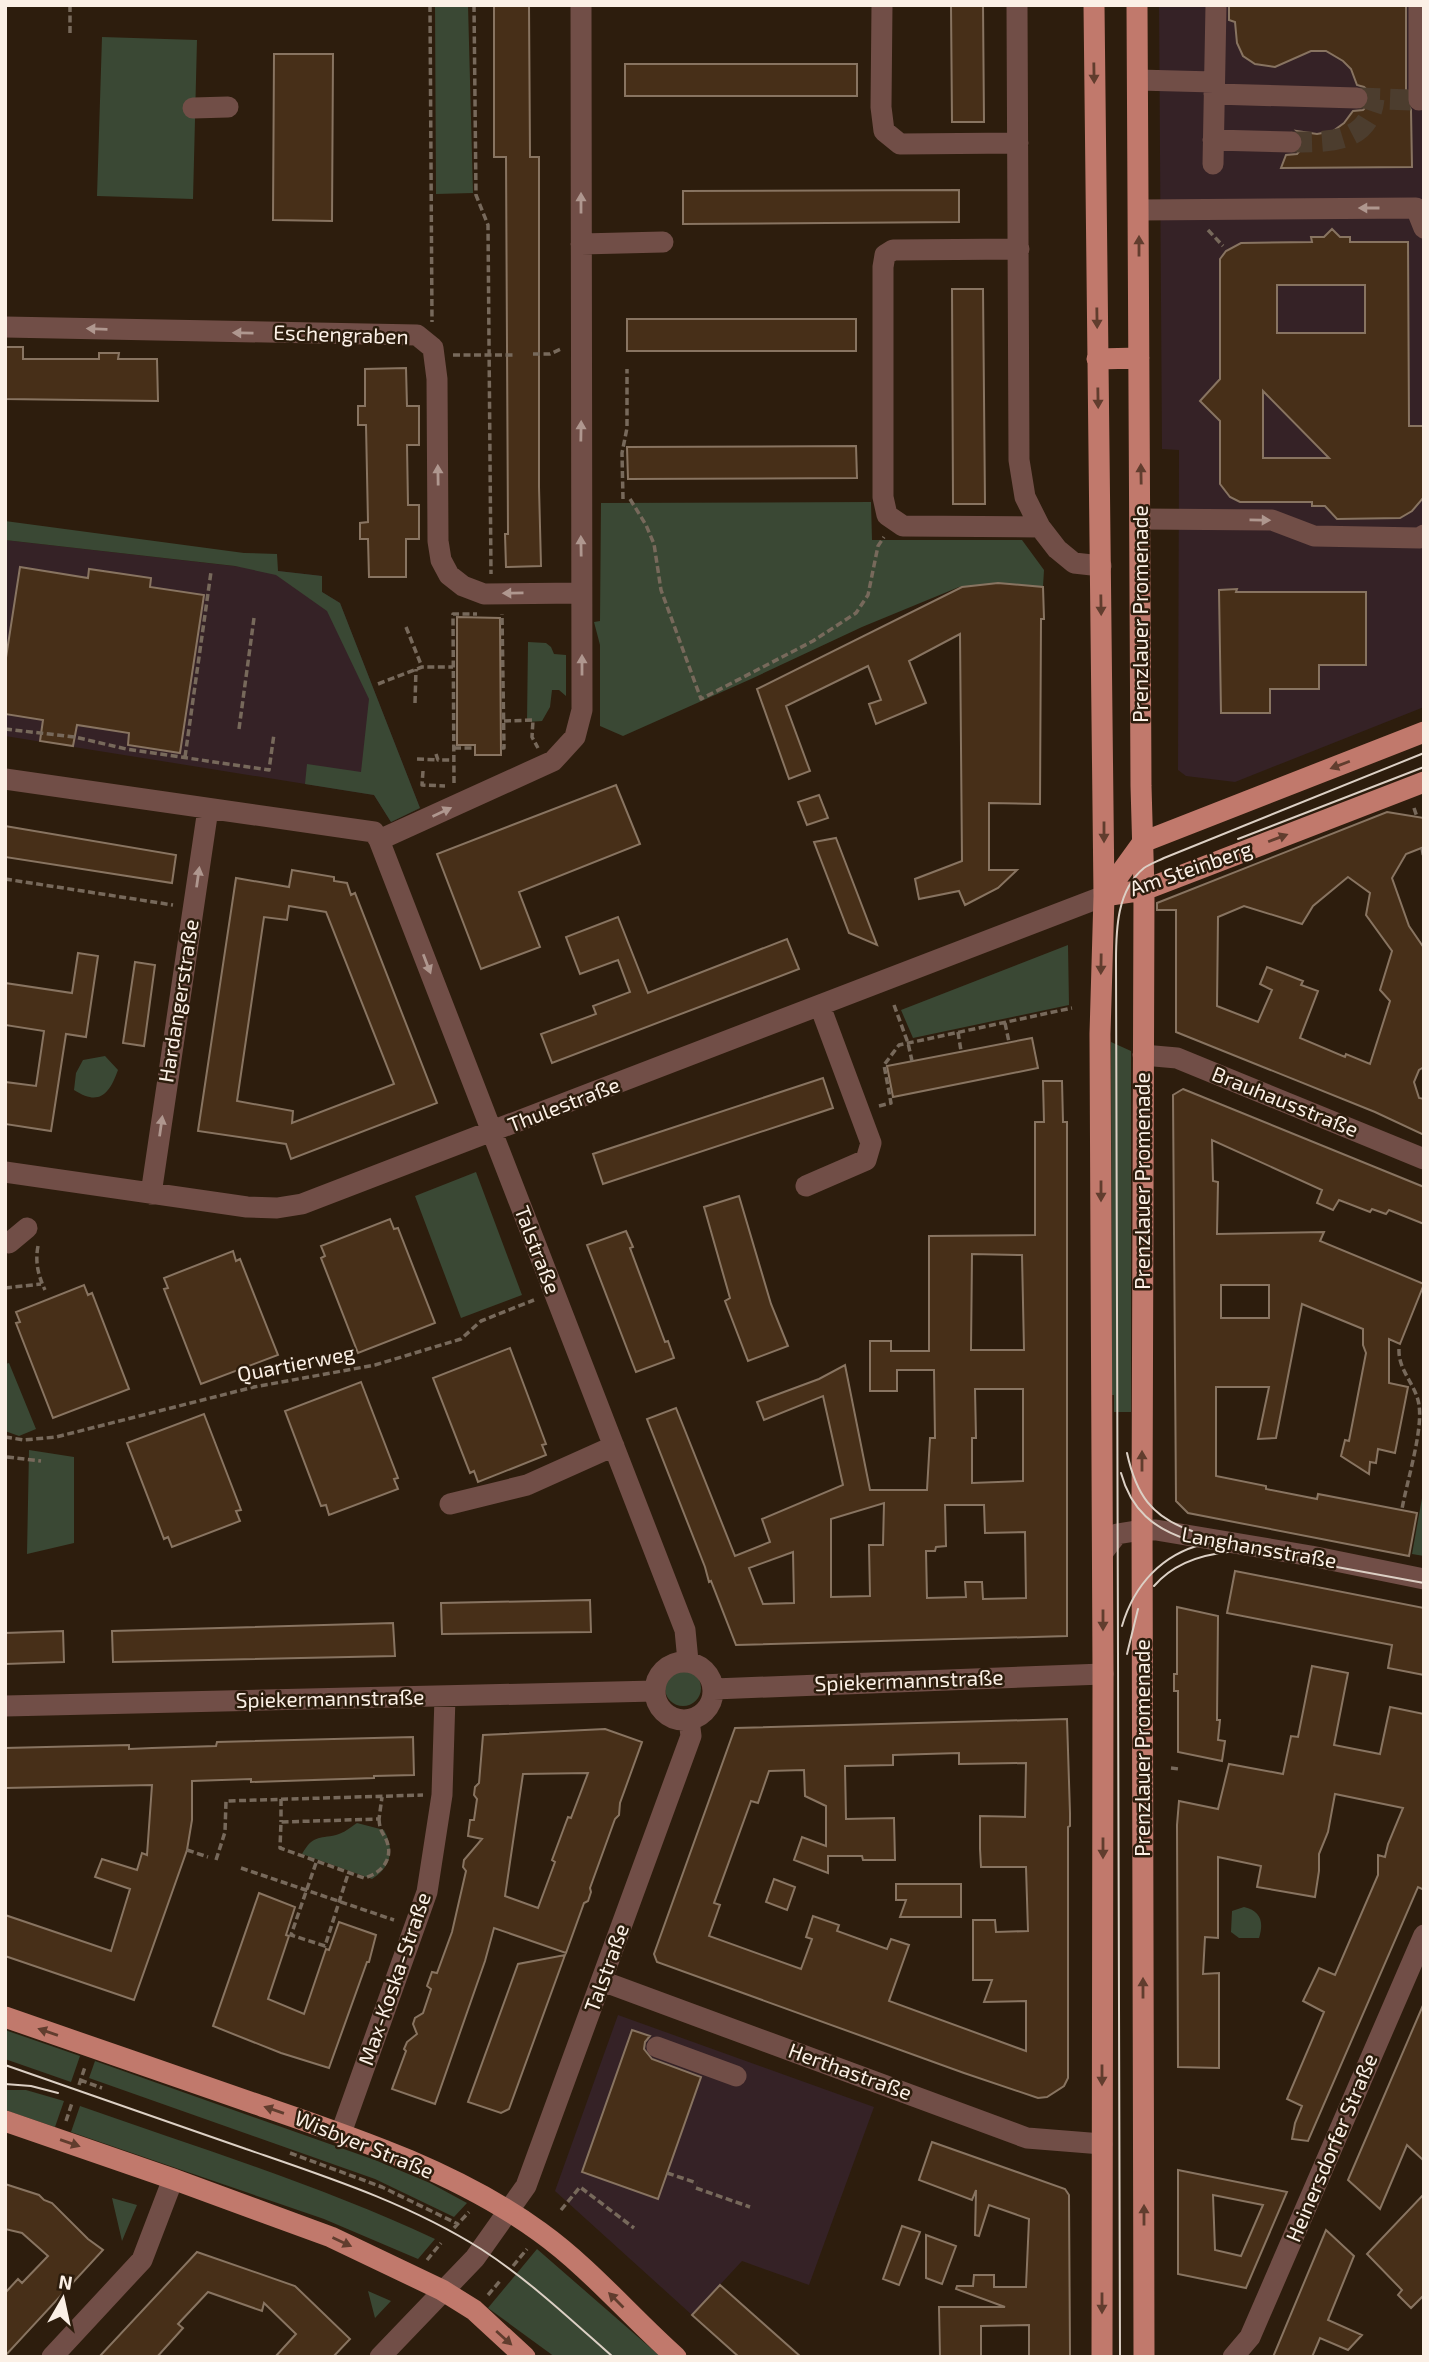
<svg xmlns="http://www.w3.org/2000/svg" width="1429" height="2362" viewBox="0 0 1429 2362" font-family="'Exo 2',sans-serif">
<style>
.commercial{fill:#352226}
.green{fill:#3a4834}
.building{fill:#472f18;stroke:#887461;stroke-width:2;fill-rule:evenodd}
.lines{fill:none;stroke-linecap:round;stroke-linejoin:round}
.minor-tunnel{stroke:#4c3d2e;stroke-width:21;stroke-dasharray:21 10;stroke-linecap:butt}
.path{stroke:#77695b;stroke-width:3.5;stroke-dasharray:7 3.5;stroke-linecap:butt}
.minor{stroke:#714e47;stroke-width:21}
.major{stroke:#c1796c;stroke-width:21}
.tram{stroke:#dcd0c5;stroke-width:2}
.oneway{fill:#613d2e}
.oneway2{fill:#af978f}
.labels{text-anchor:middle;stroke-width:5;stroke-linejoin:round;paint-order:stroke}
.street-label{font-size:21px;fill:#fbf0e6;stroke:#2d1d0d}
</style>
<rect width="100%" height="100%" fill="#2d1d0d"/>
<path class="commercial" d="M1159,5H1424V707L1235,782L1186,776L1178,770L1179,450L1162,449Z
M5,540L322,576V592L340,603L420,808L391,822L374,795L5,736Z
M618,2015L874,2107L809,2285L742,2261L692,2315L555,2191Z"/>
<path class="green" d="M435,5H468L473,193L436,194Z
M102,37L197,40L193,199L97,196Z
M871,502L872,540H1022L1044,570L1043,587L998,583L959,587L862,627L751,679L623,736L600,726V645L594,622L600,621L601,503Z
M5,521L244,553L277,554L278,571L322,576V592L340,603L420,808L391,822L374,795L305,784L307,764L361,772L369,699L327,611L276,575L235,566L5,540Z
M528,642L546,643L551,647L554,654L566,655V696L559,690H552L550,707L542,721L527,722Z
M1068,945L1069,1005L913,1038L901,1010Z
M1111,1042L1131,1051V1412H1114V1395H1112Z
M105,1056L118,1070C109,1095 99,1106 74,1090L76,1073L83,1060Z
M476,1172L522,1295L461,1318L415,1196Z
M9,1363L36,1429L19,1436L5,1431V1364Z
M29,1450L74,1457V1543L27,1554Z
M1424,1487V1556L1412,1554Z
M665 1688a18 18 0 1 1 36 0a18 18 0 1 1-36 0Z
M357,1823L384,1830C395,1850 391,1867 372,1879L302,1854C313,1835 318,1839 336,1835C344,1833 351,1827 357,1823Z
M1244,1907C1261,1911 1264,1922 1259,1938H1239L1231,1932L1232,1911Z
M5,2030L80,2056L71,2082L5,2059Z
M95,2061L375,2160L430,2183L467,2203L454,2217L375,2179L89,2078Z
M5,2090H26L64,2101L55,2127L5,2110Z
M80,2106C199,2148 320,2185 435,2239L418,2259L324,2219L71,2132Z
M112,2198L137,2205L122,2241Z
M537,2249L661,2357H555L488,2308Z
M368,2291L391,2301L375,2318Z"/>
<path class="building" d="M494,5H529L530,157H539V487L541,566L506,567L505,534H508L506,157H494Z
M951,5H983L984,122H952Z
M1229,5H1406V100L1411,110L1412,167L1281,168L1286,155L1297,154L1302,148L1303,136L1297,131L1317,134L1333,131L1344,123L1353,111L1363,110L1368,105L1369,92L1364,87L1357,85L1351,69L1343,61L1326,51H1311L1275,67L1255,64L1243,56L1237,43L1235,22L1229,20Z
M274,54H333L332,221L273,220Z
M625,64H857V96H625Z
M959,190V222L683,224V191Z
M1332,229L1340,237H1350V242H1408L1409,426H1424V497L1412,511L1400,518L1337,519L1325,506H1312V502H1240L1230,497L1220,484V421L1200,401L1220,379V259L1226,251L1241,243L1312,242L1311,237H1324ZM1277,285H1365V333H1277ZM1263,391L1329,458H1263Z
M952,289H983L985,504H953Z
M627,319H856V351H627Z
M5,347H23V359H99V353H119L118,359H157L158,401L5,399Z
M406,368L407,406H419V445H407L408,505H419V539H406V577H369L368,539H360V523L368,522L366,425H358V406H365V369Z
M856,446L857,478L628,479L627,447Z
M20,567L88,578L89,569L151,578L150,587L204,595L180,753L128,745L129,733L77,725L73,746L40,741L43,720L5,714V664Z
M998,583L1043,587L1044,619H1041L1040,804L989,803V870H1017L998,888L965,905L959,891L919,899L915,879L962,861L960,634L909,661L926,703L876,724L869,704L881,700L868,666L786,706L810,771L789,779L757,689L962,587Z
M1237,589L1236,592H1366V665H1319V689H1270V713H1221L1219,590Z
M457,617L500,618L501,755H475V745H457Z
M616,785L640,844L519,892L540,947L481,969L437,854Z
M819,795L828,818L807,825L798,802Z
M1387,812L1424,818V847L1406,854L1392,878L1409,926L1424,948V1067L1419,1070L1414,1082L1419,1098L1424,1099V1135L1375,1112L1176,1032V910H1157V903ZM1348,877L1370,893L1366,915L1392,951L1380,990L1390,1001L1370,1064L1346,1054L1345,1057L1300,1038L1318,991L1301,985L1303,981L1267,967L1260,984L1272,990L1258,1022L1217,1006L1218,917L1244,906L1302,924L1313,906Z
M5,826L176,855L172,883L5,857Z
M836,838L877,945L849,933L814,842Z
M292,870L334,877V881L347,883L351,895L355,893L437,1103L291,1159L286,1144L198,1131L236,878L289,887ZM289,906L326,912L394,1084L292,1123L293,1111L237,1101L264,917L287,920Z
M618,917L648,993L787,939L799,969L552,1063L541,1034L596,1014L593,1006L630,992L618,960L580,974L566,937Z
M78,953L98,956L86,1037L66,1034L51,1131L5,1124V1082L36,1086L44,1031L5,1025V983L72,993Z
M135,962L155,965L144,1046L123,1043Z
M1032,1038L1038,1068L893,1097L887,1066Z
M823,1078L833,1108L603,1184L593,1154Z
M1043,1081H1062L1063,1122H1067V1636L736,1645L711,1581L709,1582L705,1567L647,1419L676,1408L735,1556L770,1542L762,1519L843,1485L823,1396L764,1420L757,1402L819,1379L845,1365L870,1490H927L930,1438H935L934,1370H897V1391H870V1341H891V1351H929V1236L1035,1235V1122H1044ZM972,1254L1022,1255L1024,1350H971ZM975,1389H1023V1481L972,1483V1438H976ZM884,1503L883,1545H869L870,1596L831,1597V1519ZM945,1505H984L985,1533L1025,1532L1026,1598L983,1599L982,1582H965L966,1597L927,1598L926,1551H935L936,1547L946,1546ZM793,1552L794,1603L763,1604L749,1568Z
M1183,1089L1424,1187V1224L1389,1210L1386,1214L1372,1209L1370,1212L1339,1200L1333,1210L1317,1203L1322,1190L1212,1140L1213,1181L1218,1182L1217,1234L1324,1232L1320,1241L1424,1284L1400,1344L1389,1339V1383L1408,1387L1395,1453L1378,1449L1376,1463L1370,1462L1369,1474L1341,1456L1345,1440L1349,1441L1366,1353L1363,1345V1329L1302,1304L1276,1438L1258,1439L1269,1387H1216V1476L1266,1486V1489L1317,1499L1318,1494L1417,1513L1409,1556L1188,1513L1176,1501L1173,1095ZM1221,1285H1269V1318H1221Z
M739,1196L771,1304L788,1346L748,1361L725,1301L730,1298L704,1207Z
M390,1219L394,1229L398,1228L435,1323L358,1353L321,1258L325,1256L321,1246Z
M626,1231L633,1247L630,1248L665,1342L668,1341L674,1358L636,1372L587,1245Z
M233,1251L236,1261L240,1259L278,1355L201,1384L164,1289L168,1288L164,1278Z
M84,1285L88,1295L92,1293L129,1389L53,1418L16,1323L20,1322L16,1312Z
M510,1348L546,1444L542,1445L546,1455L478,1482L474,1471L470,1473L433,1378Z
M361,1382L398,1478L394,1479L398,1489L329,1515L326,1505L321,1506L285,1411Z
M204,1414L241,1510L236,1511L240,1521L172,1547L168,1537L164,1539L127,1443Z
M1235,1571L1424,1608V1675L1388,1668L1392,1645L1227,1613Z
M590,1600L591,1632L442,1634L441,1603Z
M1177,1607L1218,1616L1217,1720H1220L1218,1740L1225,1741L1222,1761L1178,1752V1691H1174V1674H1177Z
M393,1623L395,1656L113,1662L112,1631Z
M63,1631L64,1662L5,1664V1633Z
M1312,1666L1348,1673L1334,1745L1380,1754L1390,1707L1424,1714V1890L1418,1887L1308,2141L1292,2139L1295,2123L1302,2106L1287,2099L1324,2012L1303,2001L1319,1968L1335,1975L1378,1875V1855L1385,1857L1388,1844L1403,1808L1335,1794L1328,1832L1319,1854V1871L1315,1897L1257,1887L1261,1866L1218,1857V1938L1205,1937L1203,1974L1219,1973V2068L1178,2067L1177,1825L1179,1801L1218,1809L1229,1764L1283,1774L1291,1736L1298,1737Z
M1067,1719L1070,1813V1826L1068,1827V2078L1064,2086L1047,2097L1038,2098L964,2073L657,1962L654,1954L735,1728ZM959,1753V1764L1026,1763L1025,1817L980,1816V1849L981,1867H1026L1028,1931L996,1932L995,1920H973V1980H992L984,2002L1026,2001V2051L889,2001L909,1945L891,1939L887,1949L837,1931L839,1925L813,1916L806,1937L812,1939L801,1969L709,1936L720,1905L714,1903L751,1801L758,1803L769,1771L804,1770L805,1796L826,1806V1846L802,1837L794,1860L828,1873V1856H862L863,1860H895L894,1818L846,1819L845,1766L893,1765V1755Z
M605,1729L642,1742L620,1803L619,1815L615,1819L590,1888L591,1892L588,1901L584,1903L566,1953L494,1928L485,1961L435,2104L392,2089L406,2051L404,2049L407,2042L417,2034L413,2024L415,2018L423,2013L431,1989L427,1986L432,1972L437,1973L452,1932L466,1871L463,1867L464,1860L482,1839L468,1836L470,1820H474L477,1799L474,1795L475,1787L479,1783L483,1735ZM588,1773L571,1818L568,1817L552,1860L555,1862L538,1908L505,1896L523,1774Z
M413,1737L414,1775L374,1776V1778L251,1782V1779L192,1781V1820L187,1850L134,2000L5,1956V1915L111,1951L130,1889L95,1877L102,1859L137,1870L142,1853L147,1855L152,1785L5,1788V1748L129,1745V1749L152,1748L216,1746L217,1742Z
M774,1879L795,1887L787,1910L766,1902Z
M896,1884H961V1917H900L906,1900H896Z
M259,1893L295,1907L286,1935L289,1936L268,1999L304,2014L326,1949L329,1950L339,1922L376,1935L369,1962H367L329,2068L281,2053L213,2026Z
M565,1955L509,2109L501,2113L468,2102L518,1964Z
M1424,2003V2161L1407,2145L1380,2209L1348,2180Z
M632,2030L650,2036L645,2042L644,2049L652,2059L701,2077L658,2199L582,2172Z
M932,2142L1065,2189L1069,2195L1070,2357H1029V2325L981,2326V2357H940L939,2307H1005L956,2289L957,2286H973L974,2275H994V2287H1026L1029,2219L989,2205L979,2236L975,2235L976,2190L972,2200L919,2180Z
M1178,2170L1287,2192L1246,2288L1178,2274ZM1213,2195L1263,2205L1241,2256L1215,2250Z
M5,2184L39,2195L44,2200L52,2203L88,2239L103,2250L5,2356V2293L18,2279L22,2283L48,2256L22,2233L5,2229Z
M1424,2194V2295L1411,2308L1398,2295L1402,2290L1367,2254Z
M902,2226L920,2232L899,2285L883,2279Z
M1326,2230L1354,2256L1328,2320L1362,2335L1348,2350L1320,2338L1312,2357H1273Z
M926,2235L956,2246L942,2284L926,2278Z
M197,2252L295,2286L350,2339L333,2357H275L296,2334L264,2303L262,2311L208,2292L178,2324L183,2328L157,2357H99Z
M720,2285L801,2357H739L692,2315Z"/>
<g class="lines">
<path class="minor-tunnel" d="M1359,98L1411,100
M1291,142C1327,142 1369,144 1374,99"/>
<path class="path" d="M70,5V33
M430,5L432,322
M474,5L476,195L488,225L491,574
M1208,230L1223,246
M533,354H550L561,349
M453,355H514
M623,499L622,453L627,428V369
M630,499L646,525L654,544L661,590L701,699L813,641L856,613L868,595L878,546L884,537
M406,627L422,667
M378,684L422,667H453
M415,703L416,669
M504,721L533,720L532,737L538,748
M5,729L75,737L126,749L269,770L274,734
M239,729L254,618
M454,748H475
M501,748H504L502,614
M436,754L438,760H454
M185,757L211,572
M417,759L438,760
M423,771L422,785L445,786
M454,783L453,614H477
M1414,808L1417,817
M1422,848L1424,859
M5,879L173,905
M894,1005L908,1043L912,1061
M1005,1023L1009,1042
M958,1032L961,1051
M879,1106L891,1103L884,1065L899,1045L1072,1008
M38,1246C35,1262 38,1275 45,1290
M5,1288L41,1284
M1399,1349C1398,1371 1416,1384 1419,1405C1423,1431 1407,1481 1402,1509
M5,1437L24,1440L56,1437L254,1387L375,1365L461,1339L481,1321L534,1300
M7,1457L41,1461
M1171,1768L1179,1769
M281,1799V1822
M379,1819C380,1835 385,1833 388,1845C392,1862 379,1874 364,1878L280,1848L281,1822L379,1819L382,1797
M187,1850L208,1857
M216,1860L225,1832L226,1801L423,1795
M316,1863L291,1935L325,1946L348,1874
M241,1868L394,1920
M80,2080L102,2088
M79,2085L85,2067
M66,2121L72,2103
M290,2153L382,2187L458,2224
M667,2173L697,2183
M696,2188L750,2207
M561,2210L580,2187L634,2228
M454,2228L469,2212
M427,2260L441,2243
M513,2266L527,2249
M488,2295L500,2281"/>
<path class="minor" d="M882,5L881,107L884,131L900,144L1018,143
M1017,5L1019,460L1025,497L1040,527L1057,549L1074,563L1101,566
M1419,5V100
M1138,80L1214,82
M1214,94L1357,98
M193,108L228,107
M1213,140L1291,142
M1213,164L1216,5
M1139,210L1416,208L1424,228
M581,244L663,242
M1019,249L893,250L885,255L883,267V497L887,515L903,526L1040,527
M5,327L417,335L433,348L437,379L438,541L441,560L449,575L463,586L484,594L581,593
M1141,519L1272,520L1314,536L1420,538L1424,535
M5,779L374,832L379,840L685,1630L688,1661
M379,840L553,761L575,737L582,710L581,5
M1143,1055L1177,1058L1424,1159
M5,1172L247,1207L277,1208L302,1204L1104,896
M806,1186L866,1160L871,1143L820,1006
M151,1194L208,809
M9,1243L27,1228
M450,1504L527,1485L614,1446
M1103,1552L1117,1534L1142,1530H1156L1311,1556L1424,1579
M655 1691a29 29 0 1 1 58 0a29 29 0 1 1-58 0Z
M714,1689L1103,1674
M5,1706L655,1691
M602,1981L1027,2138L1102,2144
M657,2047L736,2076
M341,2133L427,1892L442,1795L445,1697
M52,2357L142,2260L173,2179
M380,2357L475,2258L526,2186L691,1736L689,1720
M1233,2357L1250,2337L1424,1935"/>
<path class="major" d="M1094,5L1104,896L1100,1034L1103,1674L1102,2357
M1137,5L1141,786L1144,890L1142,1514L1144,2357
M1097,359L1139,358
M1104,896L1143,842L1424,732
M1104,896L1144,890L1424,782
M5,2017C89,2046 172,2075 256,2104C352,2137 456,2171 540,2232C590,2268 630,2316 676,2357
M5,2121L173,2179L331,2237L442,2290L474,2310L525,2357"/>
<path class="tram" d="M1238,839L1424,767
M1127,1453C1136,1494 1151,1517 1192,1531
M1121,1473C1131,1510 1154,1529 1189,1540L1424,1583
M1154,1586C1173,1564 1199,1555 1228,1552
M1122,1626C1134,1585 1162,1554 1204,1544
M1127,1654L1138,1609
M5,2065C86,2093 166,2121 246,2149C327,2177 408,2203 481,2249C529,2280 570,2319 613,2357
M5,2084L31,2086L58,2093
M1120,2357L1116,961C1116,929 1117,890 1144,868C1150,864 1158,861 1164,858L1424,753"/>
</g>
<defs><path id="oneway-solid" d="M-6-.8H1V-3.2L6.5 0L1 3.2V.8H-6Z" transform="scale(1.75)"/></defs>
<g class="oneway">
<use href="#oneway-solid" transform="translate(1094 73) rotate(89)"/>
<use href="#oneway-solid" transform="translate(1139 246) rotate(-90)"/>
<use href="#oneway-solid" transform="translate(1097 318) rotate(89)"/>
<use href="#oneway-solid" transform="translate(1098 398) rotate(89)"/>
<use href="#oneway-solid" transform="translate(1141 474) rotate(-91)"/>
<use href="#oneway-solid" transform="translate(1101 605) rotate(89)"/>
<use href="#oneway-solid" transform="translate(1340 765) rotate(159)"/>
<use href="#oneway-solid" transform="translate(1104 832) rotate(90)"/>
<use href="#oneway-solid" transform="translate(1278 838) rotate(-21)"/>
<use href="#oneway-solid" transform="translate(1101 964) rotate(91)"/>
<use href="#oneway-solid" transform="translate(1101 1191) rotate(90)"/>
<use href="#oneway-solid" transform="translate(1142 1461) rotate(-90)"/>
<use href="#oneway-solid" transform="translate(1103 1620) rotate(90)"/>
<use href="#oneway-solid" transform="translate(1103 1848) rotate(90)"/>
<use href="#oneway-solid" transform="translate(1143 1988) rotate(-90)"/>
<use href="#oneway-solid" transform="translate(48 2032) rotate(-161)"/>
<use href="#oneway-solid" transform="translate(1102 2075) rotate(90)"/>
<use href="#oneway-solid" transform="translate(274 2110) rotate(-161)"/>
<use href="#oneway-solid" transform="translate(70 2143) rotate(19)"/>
<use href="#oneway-solid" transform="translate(1144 2215) rotate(-90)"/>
<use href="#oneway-solid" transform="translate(342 2242) rotate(25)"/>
<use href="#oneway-solid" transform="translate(616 2300) rotate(-135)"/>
<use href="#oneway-solid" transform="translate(1102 2303) rotate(90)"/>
<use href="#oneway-solid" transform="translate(504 2338) rotate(42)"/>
</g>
<g class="oneway2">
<use href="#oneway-solid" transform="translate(581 203) rotate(-90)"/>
<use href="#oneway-solid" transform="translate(1369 208) rotate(180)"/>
<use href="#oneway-solid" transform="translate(97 329) rotate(-178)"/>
<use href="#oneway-solid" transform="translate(243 333) rotate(-179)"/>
<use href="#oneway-solid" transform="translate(581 431) rotate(-89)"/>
<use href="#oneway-solid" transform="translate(438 475) rotate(-91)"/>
<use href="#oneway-solid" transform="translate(1260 520) rotate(1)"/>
<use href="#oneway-solid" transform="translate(581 546) rotate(-91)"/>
<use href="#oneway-solid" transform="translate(513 593) rotate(179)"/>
<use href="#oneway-solid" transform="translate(582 665) rotate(-90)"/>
<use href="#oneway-solid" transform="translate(442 812) rotate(-25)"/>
<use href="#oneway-solid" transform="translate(198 877) rotate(-82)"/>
<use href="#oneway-solid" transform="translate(427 964) rotate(69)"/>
<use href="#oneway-solid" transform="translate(161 1126) rotate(-82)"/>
</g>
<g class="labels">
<g class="street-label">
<text transform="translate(341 335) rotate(2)" y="7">Eschengraben</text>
<text transform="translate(1141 614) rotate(-90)" y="7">Prenzlauer Promenade</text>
<text transform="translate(1191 869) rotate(-19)" y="7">Am Steinberg</text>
<text transform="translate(179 1001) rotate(-81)" y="7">Hardangerstraße</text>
<text transform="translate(1285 1102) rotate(22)" y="7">Brauhausstraße</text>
<text transform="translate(564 1105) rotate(-21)" y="7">Thulestraße</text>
<text transform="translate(1143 1181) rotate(-90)" y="7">Prenzlauer Promenade</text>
<text transform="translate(537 1250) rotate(69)" y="7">Talstraße</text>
<text transform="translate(296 1364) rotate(-11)" y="7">Quartierweg</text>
<text transform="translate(1259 1548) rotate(10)" y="7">Langhansstraße</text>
<text transform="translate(909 1681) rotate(-2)" y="7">Spiekermannstraße</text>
<text transform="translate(330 1699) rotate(-1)" y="7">Spiekermannstraße</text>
<text transform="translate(1143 1748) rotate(-90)" y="7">Prenzlauer Promenade</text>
<text transform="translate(607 1968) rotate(-70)" y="7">Talstraße</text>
<text transform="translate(395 1979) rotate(-71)" y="7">Max-Koska-Straße</text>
<text transform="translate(850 2072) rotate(20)" y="7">Herthastraße</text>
<text transform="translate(364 2145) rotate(22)" y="7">Wisbyer Straße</text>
<text transform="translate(1332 2148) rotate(-67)" y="7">Heinersdorfer Straße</text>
</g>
</g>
<rect width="1429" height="2362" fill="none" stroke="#fbf0e6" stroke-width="14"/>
<g transform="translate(63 2299) rotate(9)" stroke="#2d1d0d" stroke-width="5" paint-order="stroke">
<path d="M0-5L12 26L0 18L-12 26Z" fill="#fbf0e6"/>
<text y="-10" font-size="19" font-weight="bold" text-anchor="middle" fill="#fbf0e6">N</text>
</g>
</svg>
